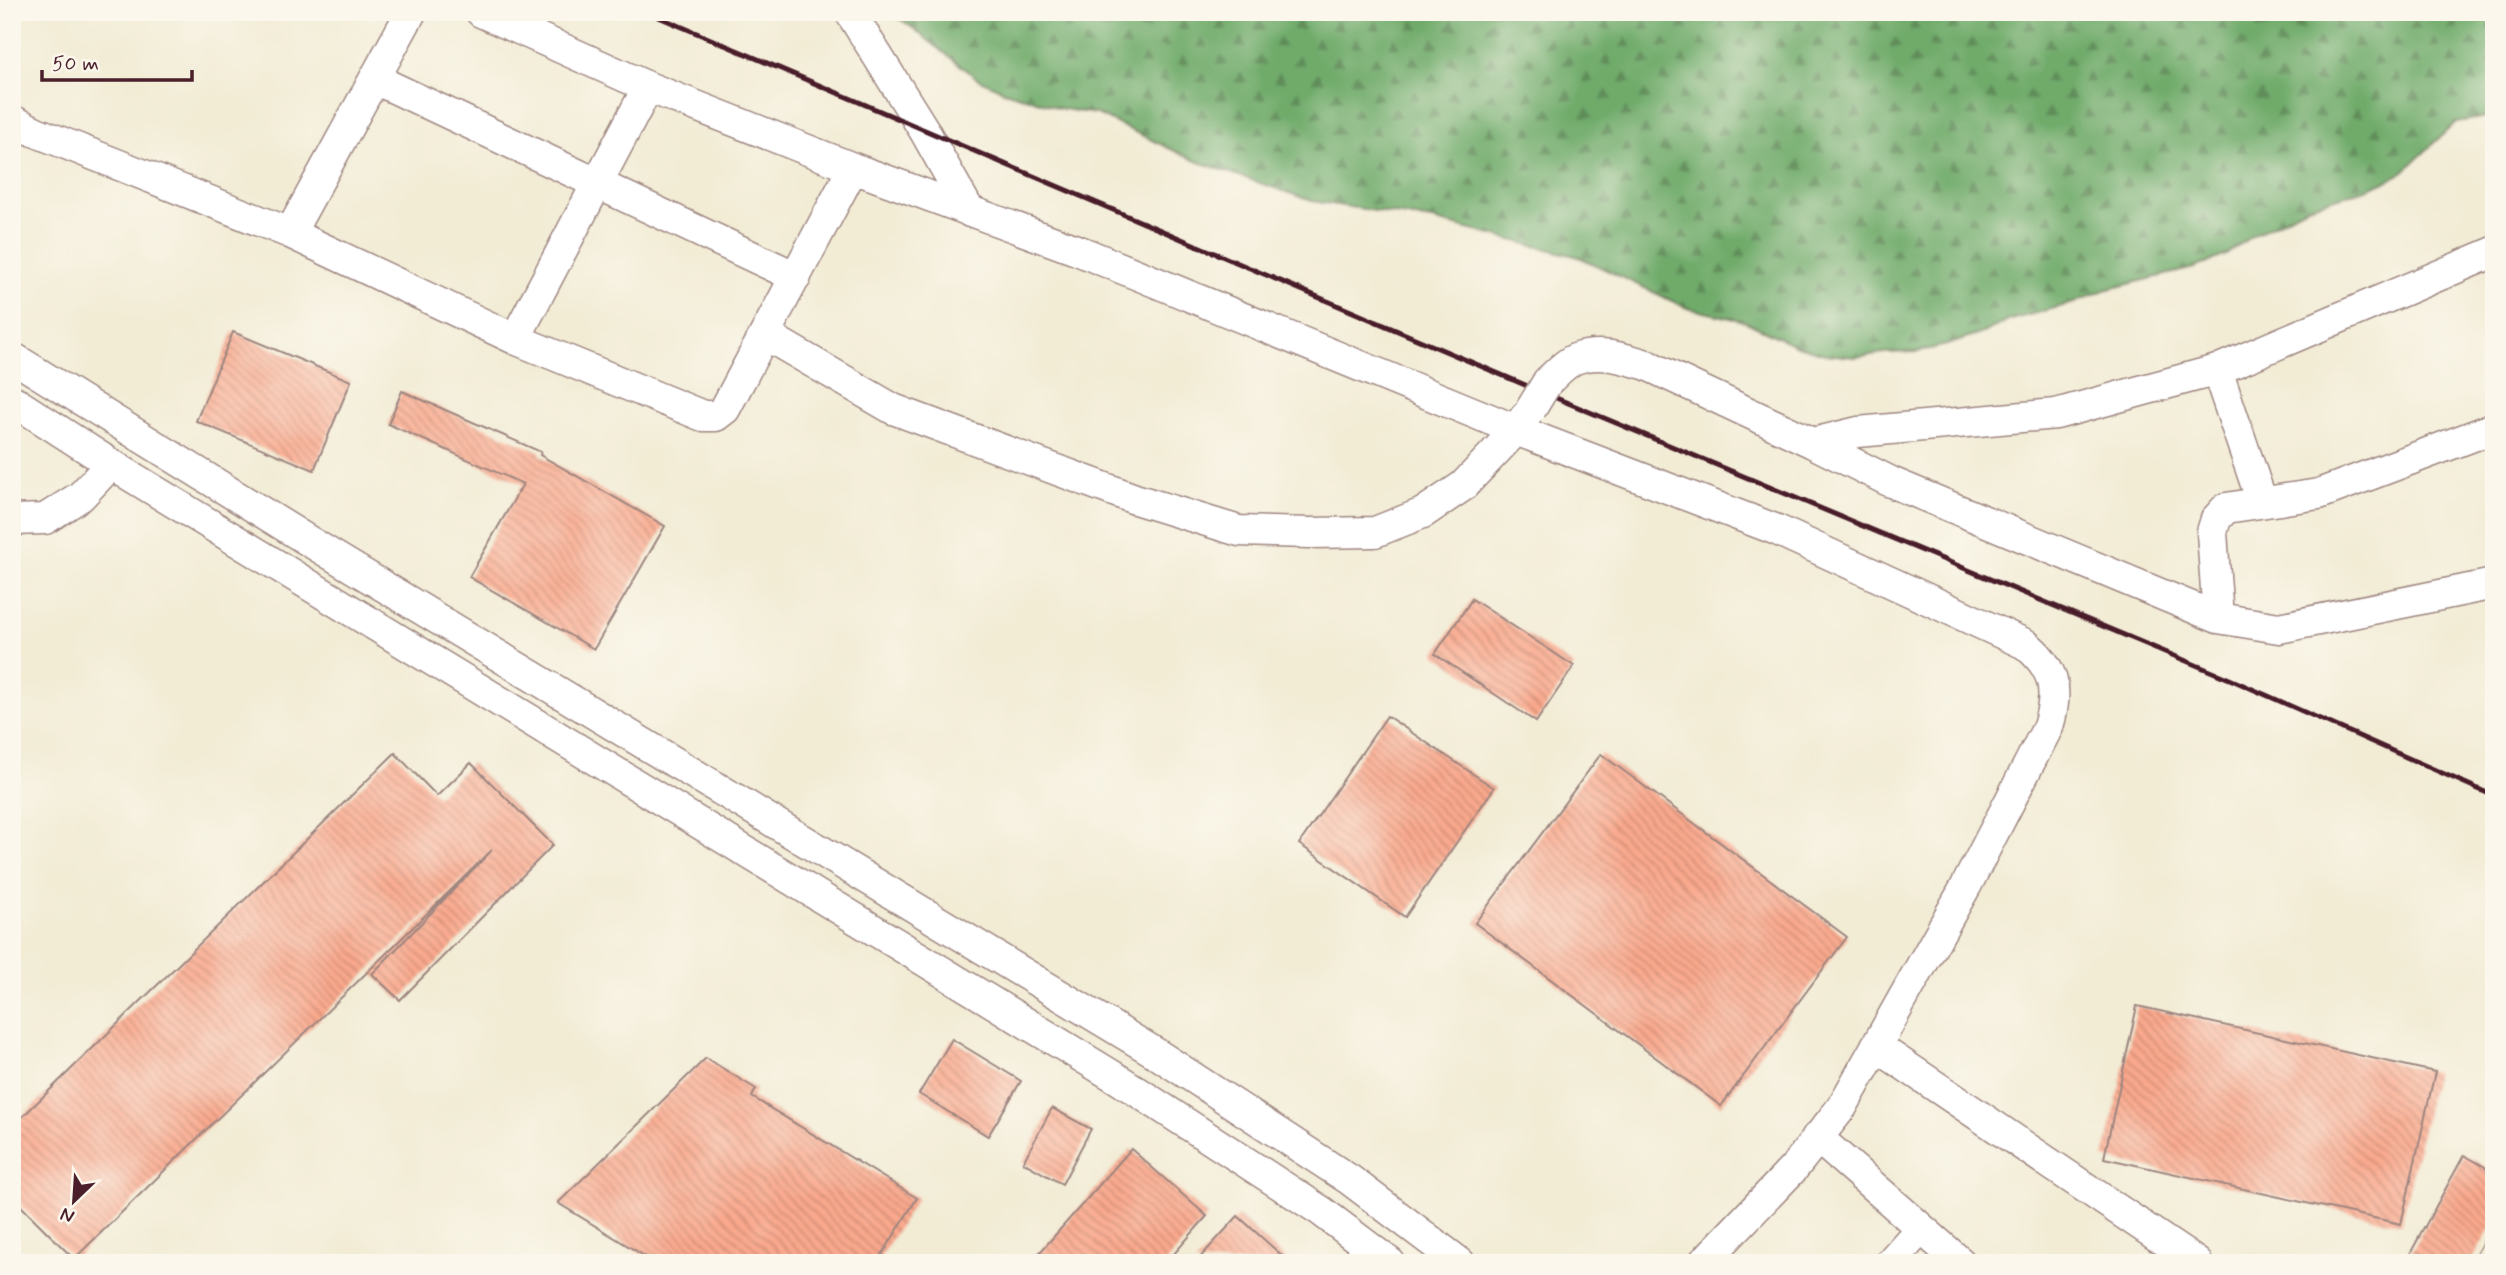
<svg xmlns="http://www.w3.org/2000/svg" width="2506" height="1275" viewBox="0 0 2506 1275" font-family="Mynerve,sans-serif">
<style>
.forest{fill:url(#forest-firs);stroke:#5d654b;stroke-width:2}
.building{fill:url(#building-back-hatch)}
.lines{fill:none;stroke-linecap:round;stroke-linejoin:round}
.minor-casing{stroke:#9e8680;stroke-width:33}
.minor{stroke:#fff;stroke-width:30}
.rail{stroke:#4a1f2b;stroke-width:5}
.minor-bridge-casing{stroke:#9e8680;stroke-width:33;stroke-linecap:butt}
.minor-bridge{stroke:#fff;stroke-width:30}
</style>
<defs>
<pattern id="forest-firs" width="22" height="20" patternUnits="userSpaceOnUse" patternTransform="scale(1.75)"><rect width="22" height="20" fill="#70ab6b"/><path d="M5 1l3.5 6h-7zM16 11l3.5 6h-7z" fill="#5e8b58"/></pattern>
<pattern id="building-back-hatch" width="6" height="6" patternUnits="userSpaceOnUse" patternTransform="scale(1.75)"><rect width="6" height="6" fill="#faa98d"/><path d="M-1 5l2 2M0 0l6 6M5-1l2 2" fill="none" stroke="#cc8973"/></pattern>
</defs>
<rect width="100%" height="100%" fill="#fbf7ec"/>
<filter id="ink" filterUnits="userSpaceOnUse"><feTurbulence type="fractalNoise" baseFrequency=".0143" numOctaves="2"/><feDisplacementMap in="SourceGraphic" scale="14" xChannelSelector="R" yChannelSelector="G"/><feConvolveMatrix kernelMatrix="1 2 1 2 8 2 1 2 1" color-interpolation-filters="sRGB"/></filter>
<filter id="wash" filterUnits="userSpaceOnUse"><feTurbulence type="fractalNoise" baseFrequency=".00686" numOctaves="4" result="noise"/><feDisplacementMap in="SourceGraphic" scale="28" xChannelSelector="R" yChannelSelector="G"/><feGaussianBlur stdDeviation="1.57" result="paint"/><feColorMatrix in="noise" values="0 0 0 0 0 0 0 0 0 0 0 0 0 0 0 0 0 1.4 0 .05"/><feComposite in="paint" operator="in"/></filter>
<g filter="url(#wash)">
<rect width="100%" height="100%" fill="#f2ecd5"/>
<path class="forest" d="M888,12H2494V116L2456,122L2399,176L2369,188L2308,206L2250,237L2226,255L2194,268L2104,290L2074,303L2010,320L1980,334L1947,345L1917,352L1885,353L1855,357L1825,354L1797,346L1744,321L1687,308L1579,257L1432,220L1312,201L1196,161L1097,114L1063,109L1004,91L978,79L906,23Z"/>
<g id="blocks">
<path class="building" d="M233,332L351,381L314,470L196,421Z
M402,391L541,452L540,455L665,526L594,649L469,577L523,484L388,424Z
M1472,599L1574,666L1536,722L1435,654Z
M1387,716L1494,788L1405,917L1299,844Z
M395,753L437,796L471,763L553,845L400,1000L372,974L492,850L74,1259L12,1197V1127Z
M1601,754L1847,937L1721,1106L1475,923Z
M2137,1006L2435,1072L2401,1224L2104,1158Z
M952,1039L1021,1081L988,1136L919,1094Z
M706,1058L756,1089L752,1097L917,1198L877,1263H656L558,1203Z
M1052,1108L1091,1129L1062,1184L1023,1162Z
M1131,1149L1207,1216L1166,1263H1038L1034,1259Z
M2464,1155L2494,1172V1222L2471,1263H2405Z
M1238,1216L1290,1263H1195Z"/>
</g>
</g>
<g filter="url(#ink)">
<use href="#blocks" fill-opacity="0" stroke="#9e8680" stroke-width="2"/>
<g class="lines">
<defs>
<path id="minor" d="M481,12L648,87L853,168L1082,252L1516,430L1777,530L2025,644C2055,668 2059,690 2048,727L1966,886L1842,1107L1793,1169L1703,1263
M850,12L924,130L970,212
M375,79L796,277
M12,120L36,132L290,233L515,339L703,416H716L725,409L853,168
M290,233L411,12
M766,335L893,409L1135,499L1239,531L1310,533L1375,532L1423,513L1463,486L1516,430L1525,417
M515,339L648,87
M12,357L307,540L1154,1052L1350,1180L1460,1263
M2217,370L2262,502
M1548,381C1556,374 1565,363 1575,359C1599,350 1624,358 1647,365L1813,443L1858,432L2056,414L2217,370L2494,252
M12,400L111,464L1118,1079L1321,1211L1390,1263
M1813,443L1891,482L2218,618L2279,628L2494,584
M12,520L45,519L81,496L111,464
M2218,618L2212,532L2216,519L2226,508L2319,494L2494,428
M1876,1046L2197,1263
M1817,1137L1961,1263
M1890,1263L1921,1228"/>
</defs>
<use href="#minor" class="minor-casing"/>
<use href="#minor" class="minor"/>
<path class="rail" d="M647,12L1537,390L2232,680L2494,796"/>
<defs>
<path id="minor-bridge" d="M1531,409L1548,381"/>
</defs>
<use href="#minor-bridge" class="minor-bridge-casing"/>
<use href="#minor-bridge" class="minor-bridge"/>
</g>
</g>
<rect width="2506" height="1275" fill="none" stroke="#fbf7ec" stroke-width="42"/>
<g transform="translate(74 1201) rotate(205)" stroke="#fbf7ec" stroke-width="5" paint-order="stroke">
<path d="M0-5L12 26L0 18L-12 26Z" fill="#4a1f2b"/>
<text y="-10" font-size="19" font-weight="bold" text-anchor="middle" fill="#4a1f2b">N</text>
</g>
<path d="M42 70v10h150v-10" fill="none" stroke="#4a1f2b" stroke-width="3.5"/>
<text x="52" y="70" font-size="21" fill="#4a1f2b" stroke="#fbf7ec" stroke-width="5" paint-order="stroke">50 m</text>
</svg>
